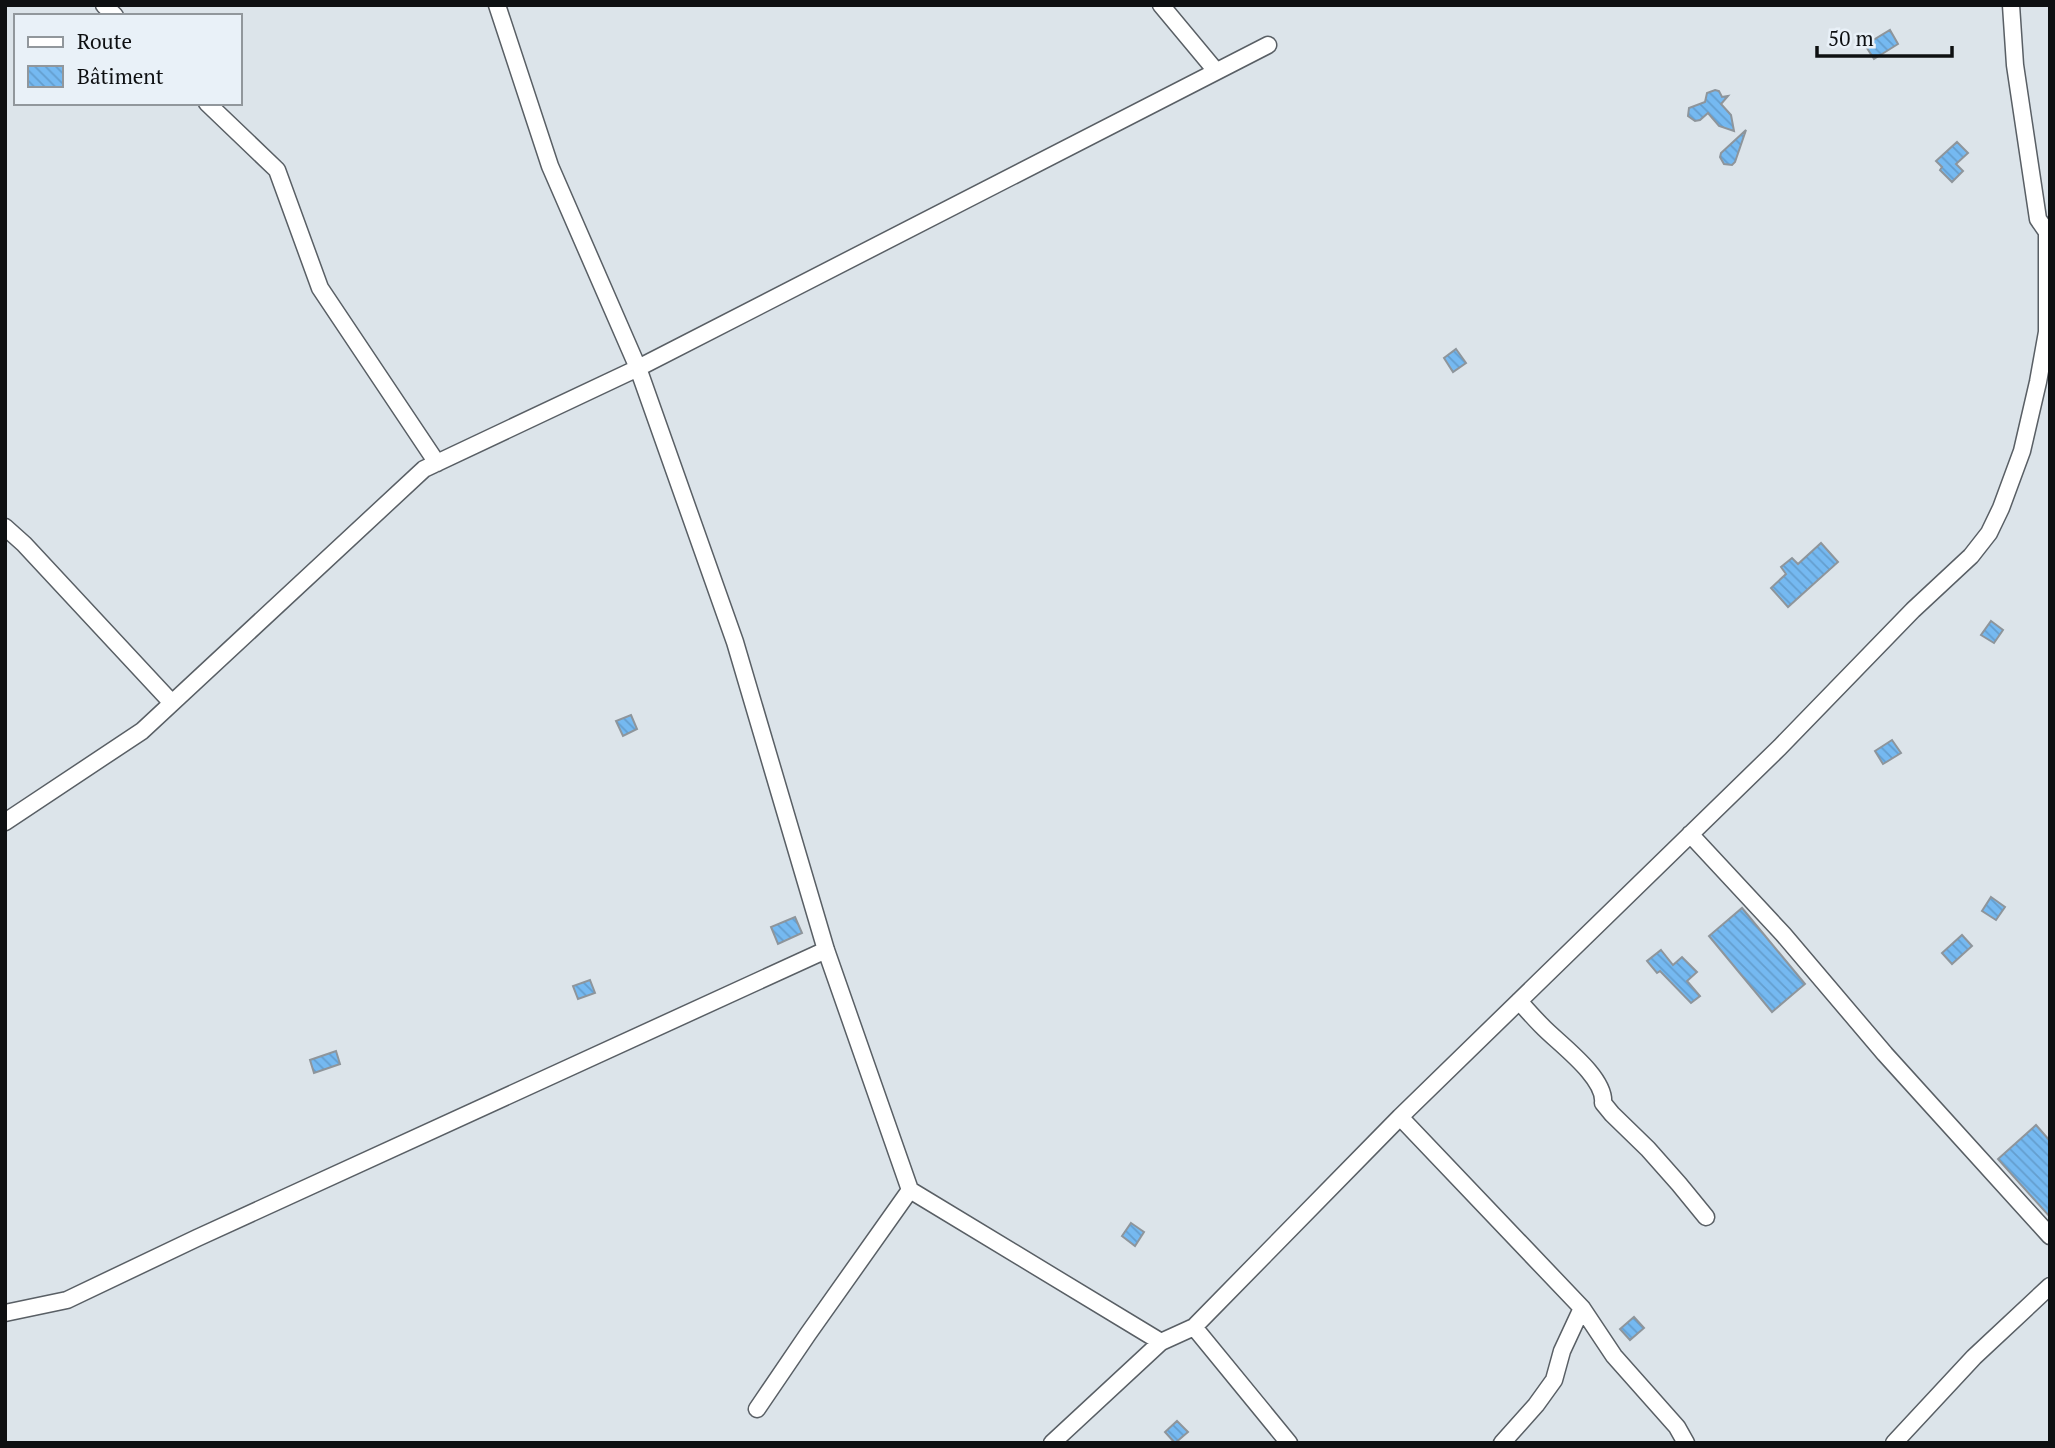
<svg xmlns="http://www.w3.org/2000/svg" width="2055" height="1448" viewBox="0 0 2055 1448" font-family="'PT Serif',serif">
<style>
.building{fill:url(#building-back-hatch);stroke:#8e959b;stroke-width:2}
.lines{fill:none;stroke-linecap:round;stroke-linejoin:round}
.minor-casing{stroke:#595f65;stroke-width:19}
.minor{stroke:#fff;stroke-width:16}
</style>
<defs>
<pattern id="building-back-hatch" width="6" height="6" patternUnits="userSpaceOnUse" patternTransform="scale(1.75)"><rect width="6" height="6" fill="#75b9f1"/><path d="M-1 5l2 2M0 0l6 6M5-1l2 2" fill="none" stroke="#649ece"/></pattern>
</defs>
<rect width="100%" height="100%" fill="#dce4ea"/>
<path class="building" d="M1890,30L1898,44L1874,59L1865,45Z
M1715,90L1719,91L1722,97L1728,96L1721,104L1731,115L1734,131L1719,126L1708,113L1700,120L1695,121L1688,116L1689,108L1705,102L1707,93Z
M1746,130L1735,162L1732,165L1724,164L1720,157L1721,153Z
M1957,142L1968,153L1956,164L1963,171L1952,182L1940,170L1942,167L1936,161Z
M1456,349L1466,363L1453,372L1444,358Z
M1821,543L1838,562L1788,607L1771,588L1786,574L1781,567L1792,558L1798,564Z
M1991,621L2003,630L1994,643L1981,635Z
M631,715L637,729L623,736L616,721Z
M1892,740L1901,753L1883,764L1875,751Z
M1991,897L2005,907L1996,920L1982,911Z
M1742,908L1805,984L1772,1012L1709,936Z
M795,917L802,933L778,944L771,927Z
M1962,935L1972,946L1952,964L1942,953Z
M1661,950L1673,965L1682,957L1697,972L1687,981L1700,996L1691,1003L1660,971L1657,973L1647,961Z
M590,980L595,993L578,999L573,986Z
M336,1051L340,1064L314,1073L310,1060Z
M2036,1125L2050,1141V1217L1998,1159Z
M1131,1223L1144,1232L1135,1246L1122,1236Z
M1634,1317L1644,1328L1630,1340L1620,1329Z
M1177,1421L1188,1432L1175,1443L1165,1432Z"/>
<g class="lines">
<defs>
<path id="minor" d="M104,5L115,16
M497,5L550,166L638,368L735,642L826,950L910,1190L1161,1342
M1161,5L1216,71
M207,103L277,170L320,288L437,463
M5,527L24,544L172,703
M5,822L142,731L424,469L638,368L1268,45
M1690,834L1783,934L1885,1054L2050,1236
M1519,1001C1526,1009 1534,1018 1542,1026C1558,1043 1606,1077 1603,1103L1612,1114L1648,1149L1679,1184L1706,1217
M1400,1117L1582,1308L1614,1356L1677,1427L1686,1443
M5,1313L67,1300L197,1238L826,950
M1194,1327L1289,1443
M757,1409L808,1334L910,1190
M1052,1443L1161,1342L1194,1327L1400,1117L1780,747L1913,610L1971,556L1989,533L2001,508L2022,451L2038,382L2047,332V232L2038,219L2015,65L2011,5
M1502,1443L1536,1405L1554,1380L1562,1351L1582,1308
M1894,1443L1974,1357L2050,1286"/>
</defs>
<use href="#minor" class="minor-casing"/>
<use href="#minor" class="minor"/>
</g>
<rect width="2055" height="1448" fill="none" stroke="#0e1012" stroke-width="14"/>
<rect x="14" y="14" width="228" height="91" fill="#e9f1f8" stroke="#91979c" stroke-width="2"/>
<rect x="28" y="37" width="35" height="10" fill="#ffffff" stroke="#91979c" stroke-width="2"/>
<text x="77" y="49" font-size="21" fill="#0e1012">Route</text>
<rect x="28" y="66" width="35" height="21" fill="url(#building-back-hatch)" stroke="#91979c" stroke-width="2"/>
<text x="77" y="84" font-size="21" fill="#0e1012">Bâtiment</text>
<path d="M1817 46v10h135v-10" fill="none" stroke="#0e1012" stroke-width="3.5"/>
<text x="1828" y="46" font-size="21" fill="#0e1012" stroke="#e9f1f8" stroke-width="5" paint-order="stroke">50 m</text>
</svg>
